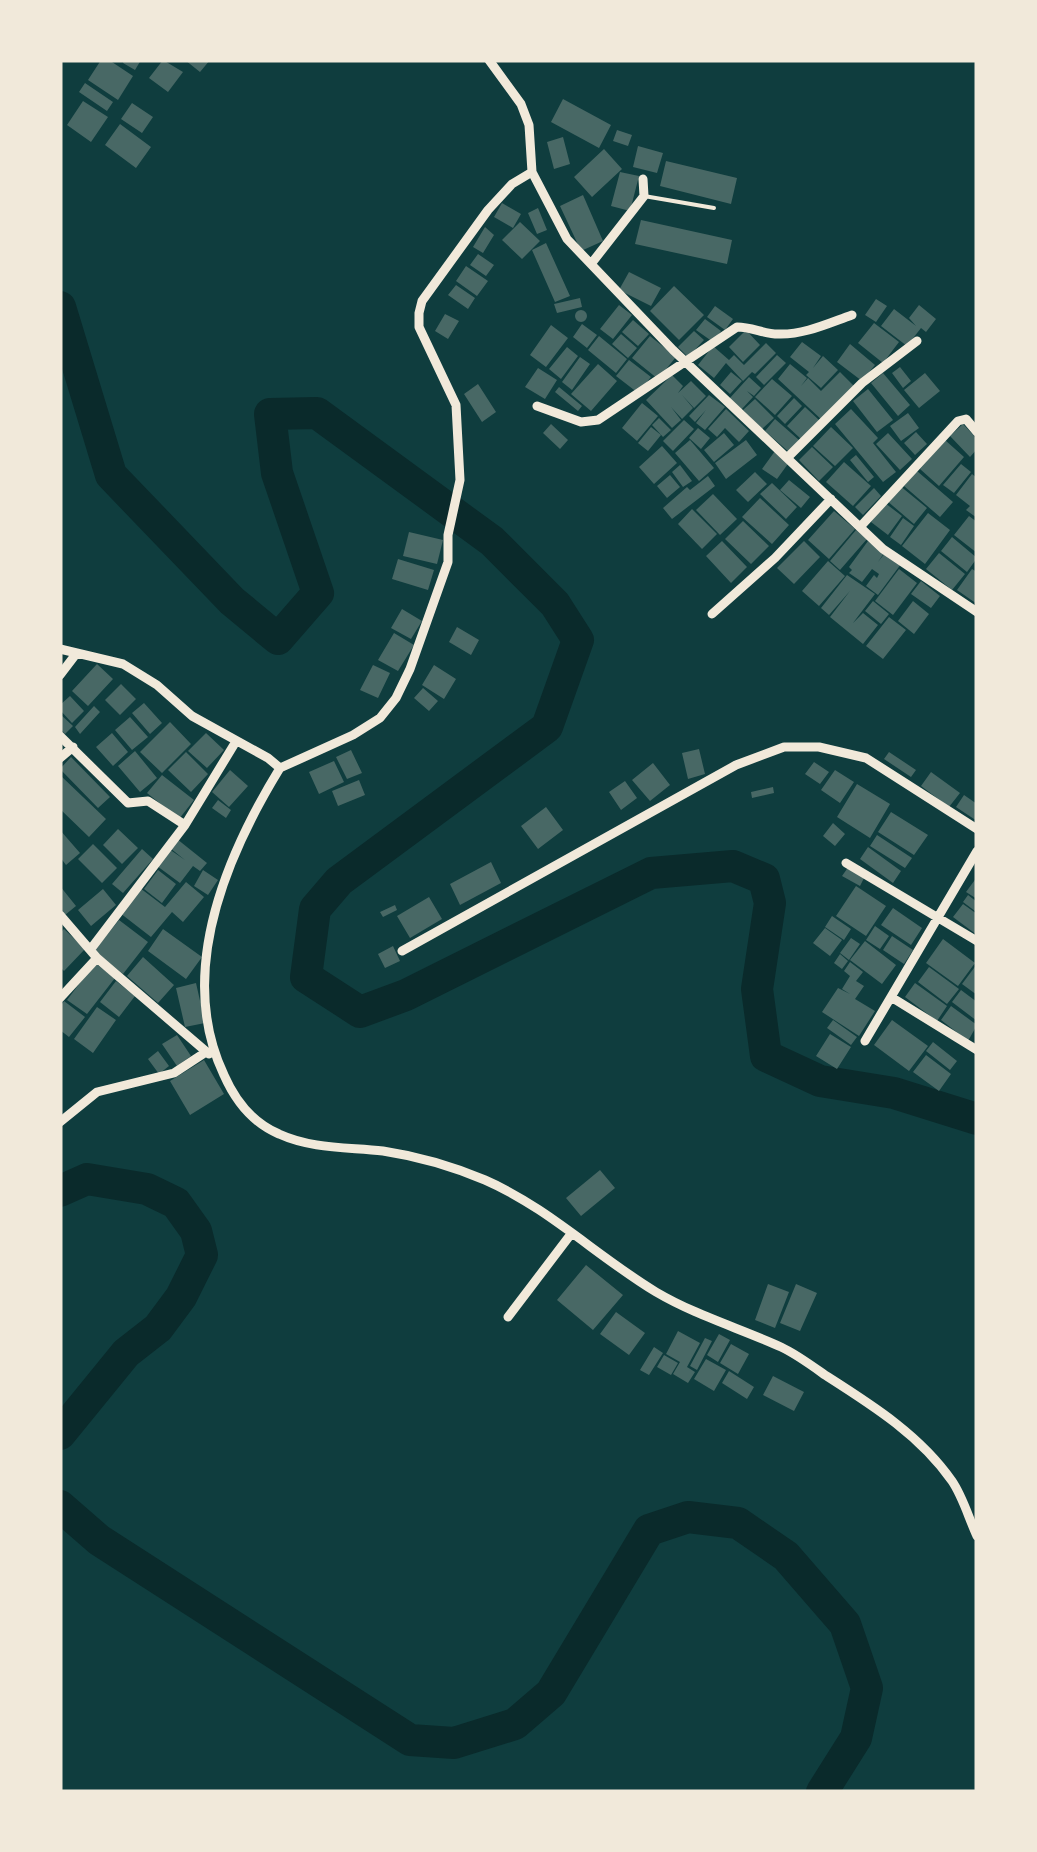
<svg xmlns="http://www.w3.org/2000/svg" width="1037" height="1852" viewBox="0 0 1037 1852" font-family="'Fira Sans Condensed',sans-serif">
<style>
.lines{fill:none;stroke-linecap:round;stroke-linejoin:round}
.river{stroke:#0a2a2b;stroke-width:32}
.building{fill:#486865}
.service{stroke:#f1e9da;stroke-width:4}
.minor{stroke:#f1e9da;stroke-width:9}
</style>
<rect width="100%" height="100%" fill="#0f3d3e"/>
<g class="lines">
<path class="river" d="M60,307L111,475L232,601L278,639L318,593L277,473L270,414L317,413L492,541L555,604L578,640L547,727L339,881L315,909L306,977L360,1012L406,995L651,873L733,866L764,879L770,903L757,989L766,1056L820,1081L894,1093L977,1119
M60,1191L87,1179L147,1189L176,1203L196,1231L202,1255L181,1297L158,1328L126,1353L60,1434
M60,1506L99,1540L410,1740L454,1743L515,1724L551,1693L649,1530L688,1517L738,1523L786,1556L845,1624L867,1688L856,1738L822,1792"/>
</g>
<path class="building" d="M101,60H109L133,76L118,100L88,80Z
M124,60H141L135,70L123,63Z
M163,60L183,72L168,92L149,78Z
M185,60H210L200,72Z
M85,83L113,102L107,111L79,92Z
M563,99L611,125L599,148L551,122Z
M83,101L108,117L91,142L67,125Z
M132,103L153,117L142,133L121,119Z
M120,124L151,147L136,168L105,145Z
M617,130L632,135L628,146L613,141Z
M563,137L570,164L554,169L547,142Z
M638,146L663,153L657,173L633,167Z
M604,149L622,169L592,197L574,177Z
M666,161L737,178L731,204L660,186Z
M620,172L639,176L630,211L611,206Z
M583,195L603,241L581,251L560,206Z
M502,203L521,214L513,228L494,217Z
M538,208L547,230L537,234L528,213Z
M641,220L732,240L727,264L635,244Z
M520,222L540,241L522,259L502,240Z
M485,227L494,235L483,253L473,247Z
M546,243L570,296L555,302L532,250Z
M478,254L494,265L486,276L470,265Z
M466,266L488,281L477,296L456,281Z
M629,272L661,288L651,306L619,290Z
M456,285L475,298L468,309L448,295Z
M674,286L704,315L679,340L650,311Z
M580,298L582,307L557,313L554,304Z
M876,299L887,306L876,322L865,315Z
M619,305L632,315L613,339L600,329Z
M919,305L936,319L926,332L921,328L907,346L881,326L894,309L916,326L909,318Z
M715,306L733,319L725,330L707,317Z
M575 316a6 6 0 1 1 12 0a6 6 0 1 1-12 0Z
M445,314L459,321L448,339L435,331Z
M705,319L721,331L713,342L696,330Z
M633,320L649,334L638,346L622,332Z
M874,323L899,342L883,363L858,343Z
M582,324L597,335L587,348L573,337Z
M551,325L568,338L546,367L530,355Z
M746,330L760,345L743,362L729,347Z
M694,331L704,340L688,357L678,347Z
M621,334L637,348L628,358L612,344Z
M599,336L627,359L616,373L588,350Z
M650,336L676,357L658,379L632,358Z
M802,342L821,356L813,368L823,356L838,370L821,388L806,375L809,372L790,357Z
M766,343L776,353L755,374L752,372L743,381L726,363L714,378L698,365L713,346L729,360L734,355L744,365Z
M850,344L875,365L862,381L837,362Z
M567,347L578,356L561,379L549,369Z
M777,355L786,363L764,385L756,377Z
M580,357L590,364L572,390L562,382Z
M629,360L651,377L638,393L616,376Z
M598,364L617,381L591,411L571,394Z
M790,364L807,378L801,386L808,378L821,391L840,372L855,387L823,421L778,379Z
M900,367L911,381L903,388L892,373Z
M538,368L557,380L545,399L525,387Z
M731,372L742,381L730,394L720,385Z
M883,373L910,405L898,416L871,383Z
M925,373L940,391L919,408L904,390Z
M672,375L683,386L678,393L691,381L706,396L694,408L682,395L693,408L682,419L671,407L681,420L672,428L646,400Z
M749,377L761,388L754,396L747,391L753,397L741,410L729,399Z
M772,379L792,396L775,415L755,397Z
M478,384L496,412L482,422L464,394Z
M559,387L582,406L578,411L555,392Z
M868,389L893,420L877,432L853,401Z
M709,395L725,407L705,430L696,423L706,410L695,422L689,416Z
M794,398L802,406L785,424L777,416Z
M755,399L774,418L762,429L743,410Z
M642,403L658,416L637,441L622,428Z
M805,407L819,420L801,439L787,426Z
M726,409L749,431L739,442L725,428L717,437L708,429Z
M851,409L878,438L873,443L896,472L883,482L835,424Z
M908,413L919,428L901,441L890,426Z
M659,418L671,430L663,437L652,425Z
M775,419L799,440L789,452L765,431Z
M684,420L694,429L673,451L663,441Z
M551,424L568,440L560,449L543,433Z
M963,424L977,439V449L970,457L950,436Z
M651,427L661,435L648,451L638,443Z
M831,427L853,448L835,466L813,446Z
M698,428L710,438L701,449L689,438Z
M916,432L927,444L915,455L904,443Z
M724,433L734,445L714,462L704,450Z
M888,433L912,459L900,470L876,444Z
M690,440L714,468L699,481L675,453Z
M746,440L757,455L726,479L715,463Z
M945,440L964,457L939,486L920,469Z
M662,446L677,463L654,484L639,467Z
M812,447L833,467L819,481L799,460Z
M775,451L790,461L777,479L762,469Z
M856,455L874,477L868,482L850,460Z
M844,462L871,486L853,506L826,482Z
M961,464L971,472L954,493L943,485Z
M680,465L692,481L683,487L672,472Z
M917,471L953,502L940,517L904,486Z
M755,472L767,484L748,502L736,490Z
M972,474L977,478V518L966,510L970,506L956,495Z
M670,475L680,487L667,498L657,486Z
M708,476L715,486L672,519L663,508L687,487L690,490Z
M789,480L810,497L801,508L780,490Z
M772,483L797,507L786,519L760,494Z
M899,485L927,508L914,524L886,500Z
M874,488L881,496L863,515L855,507Z
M713,494L737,519L720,535L696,510Z
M760,498L789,525L772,544L742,517Z
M885,503L902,516L888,535L871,522Z
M692,509L717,534L702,549L678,524Z
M834,511L855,529L829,559L808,540Z
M928,513L950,530L925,564L902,546Z
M969,516L977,522V553L954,535Z
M903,518L914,526L901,545L890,537Z
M743,521L769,546L751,564L725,539Z
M856,530L867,539L840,570L830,561Z
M409,532L443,540L437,564L403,556Z
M952,537L977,558L967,572L941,551Z
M722,541L747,567L731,583L706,556Z
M804,541L820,557L794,584L777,568Z
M868,541L884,553L878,562L885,553L901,564L878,595L866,586L874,575L877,578L879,574L872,569L862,582L849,573L852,570L849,567Z
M939,553L965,574L952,590L926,569Z
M398,559L434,570L428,590L392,579Z
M828,561L845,576L819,606L802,591Z
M899,569L917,583L893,615L875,601Z
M972,569L977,572V604L957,590Z
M847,575L875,594L853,623L863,613L878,625L863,644L830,617L850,591L829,615L821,608Z
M921,581L940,596L931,608L911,594Z
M873,601L889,614L881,624L865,611Z
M913,601L929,614L914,634L898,621Z
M402,609L422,621L411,639L391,628Z
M889,617L906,630L883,659L866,646Z
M457,627L479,640L471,655L449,642Z
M394,633L414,645L398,671L378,660Z
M97,664L113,679L88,706L72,691Z
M373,665L390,673L378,698L360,690Z
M434,665L456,679L444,699L422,685Z
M121,684L136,699L120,715L105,700Z
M423,688L438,701L429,711L414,698Z
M70,696L84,711L72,723L60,710V705Z
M144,703L162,723L150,734L132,713Z
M94,706L100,712L80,734L75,727Z
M60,714L73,726L65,734L60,729Z
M130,717L148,737L132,750L115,730Z
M170,722L191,744L162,773L140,752Z
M112,733L128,752L113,766L96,747Z
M206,733L224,750L207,768L188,751Z
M699,749L705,774L688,779L682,753Z
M351,750L362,773L347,779L336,757Z
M135,751L157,778L140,792L118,766Z
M186,752L208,774L191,792L168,770Z
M889,752L916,770L911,777L884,759Z
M71,757L110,797L98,808L60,769Z
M334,761L344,782L319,794L309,772Z
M814,762L829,772L820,784L805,774Z
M653,763L670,785L650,801L632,780Z
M230,770L248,786L229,807L212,792Z
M835,770L854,782L840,803L821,790Z
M931,772L960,793L949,807L921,786Z
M60,775L106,819L89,837L60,809Z
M162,775L194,800L179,819L147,793Z
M359,780L365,795L338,806L332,791Z
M625,781L637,798L621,810L609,792Z
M857,784L890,804L870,838L837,817Z
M773,787L774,793L752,798L751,792Z
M964,795L977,804V821L956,807Z
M218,800L231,810L226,818L212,808Z
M546,807L563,830L538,849L521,826Z
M891,812L928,835L914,855L878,832Z
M833,823L845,834L835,846L823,836Z
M118,829L138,848L122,864L103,845Z
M60,830L80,853L66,865L60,857Z
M877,835L912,858L905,868L870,846Z
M177,839L207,863L200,871L193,866L180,883L157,866L169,849L185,860L170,848Z
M93,844L117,868L102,883L78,859Z
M868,847L901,871L893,883L860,859Z
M142,849L153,859L123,893L112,884Z
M491,862L501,883L460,905L450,884Z
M849,866L865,876L860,886L842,876Z
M158,870L176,884L162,903L144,889Z
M203,870L218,880L208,895L194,886Z
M977,877V899L966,892Z
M186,882L204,897L183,922L172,912L151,937L120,913L140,888L165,907Z
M60,886L76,906L65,915L60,908Z
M856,886L886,906L866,936L836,916Z
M103,889L116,905L91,926L78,910Z
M968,895L977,902L975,911L963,902Z
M429,897L442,919L410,938L397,916Z
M963,904L977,914V935L953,917Z
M395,905L397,910L383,917L380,912Z
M893,908L922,928L911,945L881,925Z
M832,916L851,929L844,940L825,927Z
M119,920L148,942L123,974L94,951Z
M875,926L889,936L880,949L866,940Z
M825,928L842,940L830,956L813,943Z
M64,929L85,949L64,971L60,967V933Z
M163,929L202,957L186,979L148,951Z
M892,936L913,950L904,964L883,950Z
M851,938L860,944L849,960L840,953Z
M943,939L975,963L958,986L926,963Z
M865,941L896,965L882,984L850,960Z
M393,946L400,961L385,968L378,954Z
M840,954L848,961L842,969L834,963Z
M143,957L174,985L158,1003L127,976Z
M850,962L863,972L856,981L864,986L855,999L875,1011L859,1036L822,1012L838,988L850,994L842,989L850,976L844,971Z
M95,963L115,978L87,1014L67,1000Z
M977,964V995L962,984Z
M929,967L959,989L947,1004L918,982Z
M116,981L135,996L119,1017L100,1002Z
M196,983L205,1023L185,1027L176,988Z
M915,983L947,1006L937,1021L905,997Z
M961,990L977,1002V1021L952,1002Z
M64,1001L85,1017L69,1037L60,1030V1007Z
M951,1006L977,1025L968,1041L941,1020Z
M97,1007L116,1020L93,1053L74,1039Z
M833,1020L857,1037L851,1045L827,1028Z
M892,1020L928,1046L909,1071L874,1045Z
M830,1034L851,1047L837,1069L816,1056Z
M177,1035L191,1056L177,1066L162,1044Z
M933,1042L957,1061L950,1070L926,1051Z
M158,1051L169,1066L159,1074L148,1059Z
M926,1055L951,1074L939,1091L913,1072Z
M204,1060L224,1094L190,1115L170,1081Z
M600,1170L615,1188L581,1216L566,1198Z
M586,1265L623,1295L593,1330L557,1300Z
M768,1284L789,1292L775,1328L755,1320Z
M796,1284L817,1293L800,1331L780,1323Z
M616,1312L645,1333L629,1355L600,1334Z
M678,1331L700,1343L687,1367L695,1372L688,1383L673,1374L680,1362L666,1354Z
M719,1334L730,1340L718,1362L707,1355Z
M705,1338L712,1341L697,1370L690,1366Z
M731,1344L749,1354L738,1374L720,1363Z
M654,1347L663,1353L649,1375L640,1370Z
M664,1355L678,1363L671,1375L657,1367Z
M706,1359L726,1370L714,1391L694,1379Z
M729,1371L754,1387L747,1399L722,1383Z
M773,1376L804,1392L794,1411L763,1395Z"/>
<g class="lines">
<path class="service" d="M644,196L714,208"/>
<path class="minor" d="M489,60L521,104L529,125L532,172L567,239L673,350L883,549L977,612
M591,264L644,196L643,179
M537,406L581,422L598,420L737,327C752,327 764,334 778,334C804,335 829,323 852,315
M787,458L862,383L917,341
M860,527L958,421L966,419L977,432
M712,614L775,558L831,499
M60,649L123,664L157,685L192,716L268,758L280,768L353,735L380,718L396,698L410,669L448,562V535L460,480L456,405L419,327V313L422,301L488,210L512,184L532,172
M60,675L76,654
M60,736L128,803L148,801L185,825
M60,758L73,747
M280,768C226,856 176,974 224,1075C235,1100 253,1123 279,1134C312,1149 347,1147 383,1151C416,1156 454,1167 485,1180C547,1207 598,1257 656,1292C695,1315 739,1328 781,1347C796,1354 811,1365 825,1375C872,1405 920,1435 952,1481C963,1497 969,1519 977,1536
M846,863L977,941
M60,915L97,958L60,998
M90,950L185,825L235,743
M402,951L736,765L784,747H819L866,758L977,829
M97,958L209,1054
M891,997L977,1050
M865,1041L977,851
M60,1122L97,1092L174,1073L206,1052
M508,1317L571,1234"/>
</g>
<rect width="1037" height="1852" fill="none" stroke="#f1e9da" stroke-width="125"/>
</svg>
